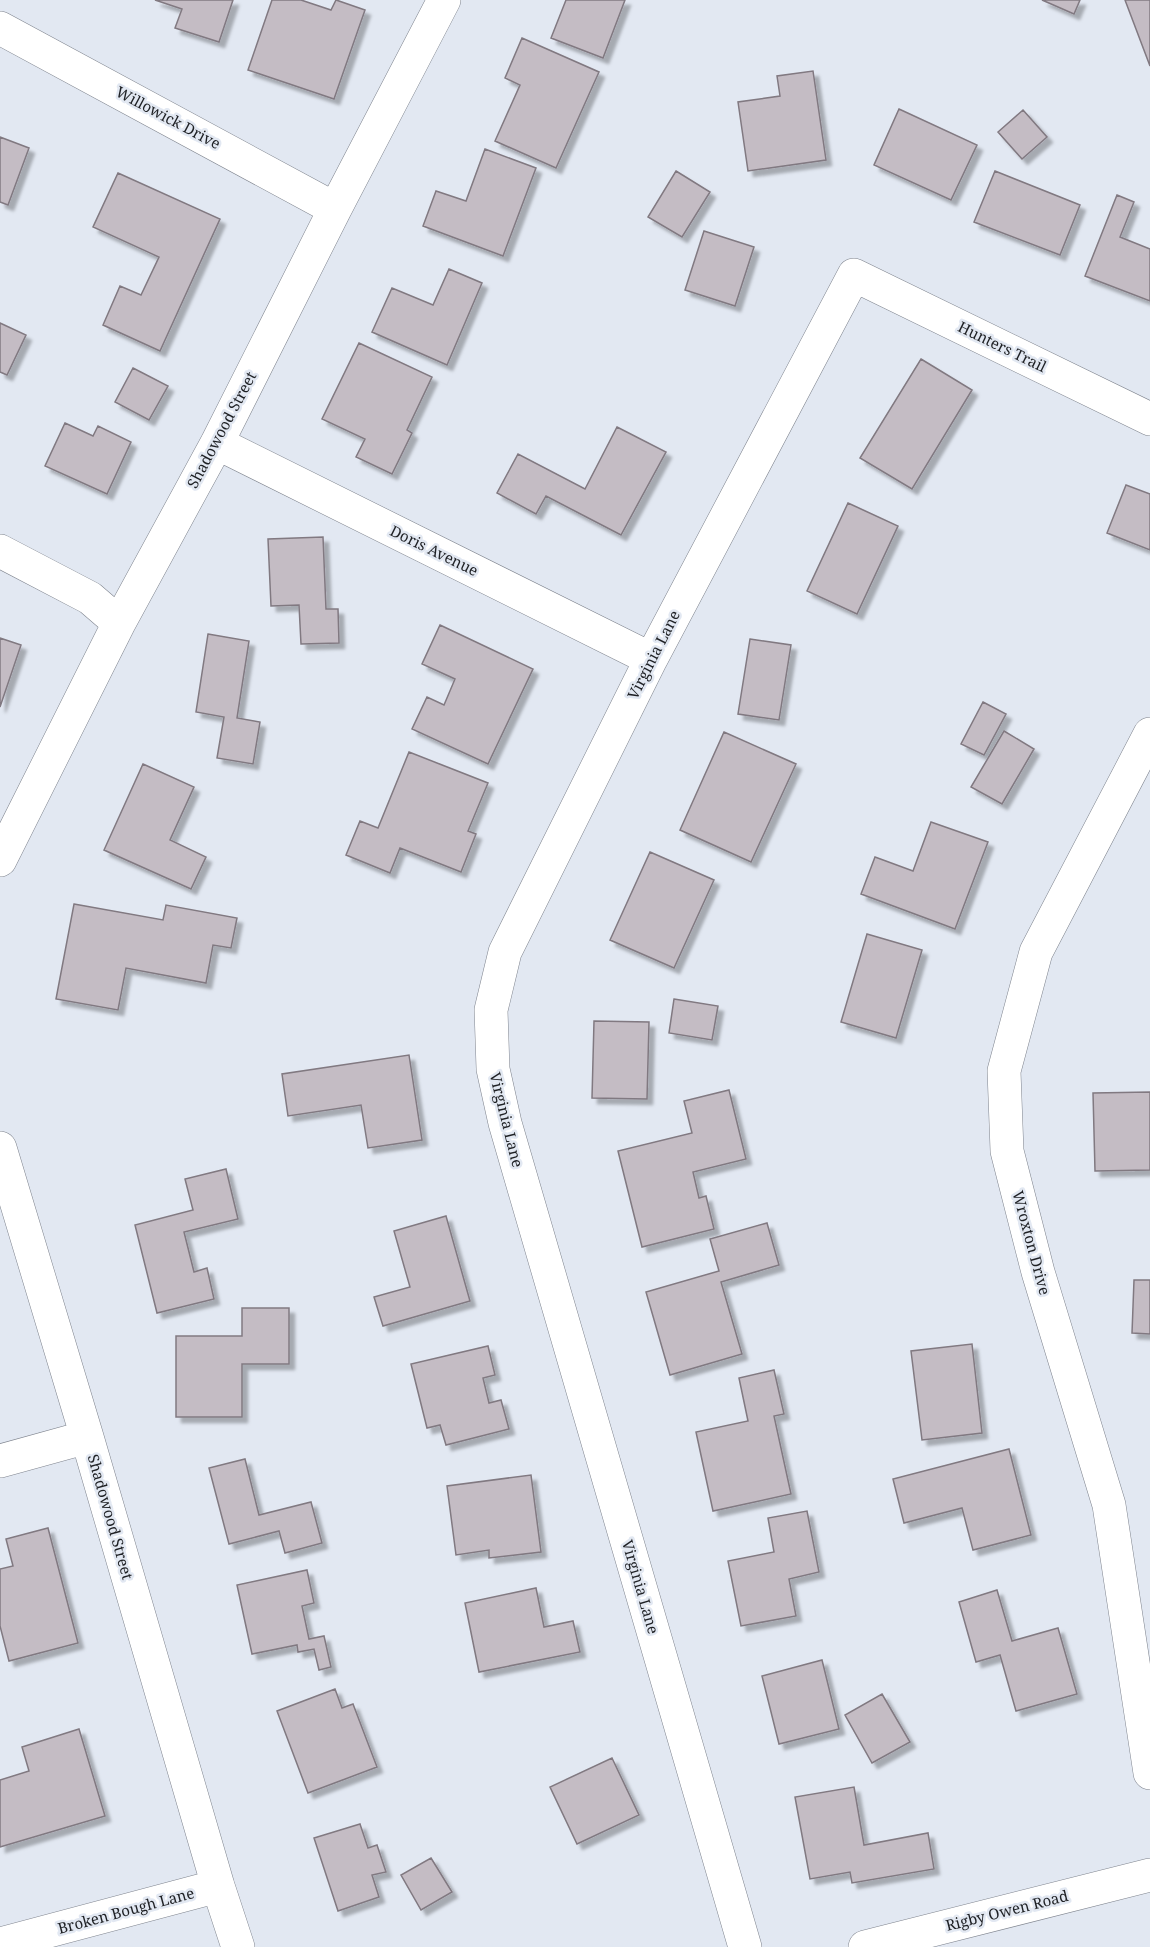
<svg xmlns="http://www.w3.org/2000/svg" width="1150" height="1947" viewBox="0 0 1150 1947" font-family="'Noto Serif',serif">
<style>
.building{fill:#c4bcc4;stroke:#817981;stroke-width:1.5;filter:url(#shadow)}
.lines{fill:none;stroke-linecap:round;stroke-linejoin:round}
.minor-casing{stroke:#7f848e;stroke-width:34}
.minor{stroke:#fff;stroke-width:33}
.labels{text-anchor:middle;stroke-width:5;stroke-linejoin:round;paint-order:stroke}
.street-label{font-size:15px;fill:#1e2024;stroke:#e2e8f2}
</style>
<defs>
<filter id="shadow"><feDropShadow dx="5.5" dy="5.5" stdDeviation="1.5" flood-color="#0004"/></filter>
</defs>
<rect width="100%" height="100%" fill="#e2e8f2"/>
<path class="building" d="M155,0H233L219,42L175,28L182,9Z
M272,0H301L331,10L336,0L365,10L334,99L248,70Z
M566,0H625L603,58L551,38Z
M1042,0H1080L1074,14Z
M1125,0H1150V66Z
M522,38L599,72L556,168L495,141L520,85L505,78Z
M813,71L826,160L748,171L738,102L780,96L777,76Z
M899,109L977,145L951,200L874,165Z
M1023,110L1047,137L1022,159L998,132Z
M0,137L29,148L8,205L0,202Z
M485,149L536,168L503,256L423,226L436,191L466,201Z
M676,171L710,192L682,237L648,217Z
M995,171L1080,205L1060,255L974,222Z
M118,173L220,219L160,351L103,325L120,286L141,295L159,257L93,227Z
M1117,195L1134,202L1120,237L1150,249V301L1085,276Z
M704,231L754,247L735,306L685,290Z
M449,269L482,283L447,365L372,332L392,288L433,305Z
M0,323L26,335L7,375L0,372Z
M359,343L432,377L407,430L412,433L392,474L356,457L365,439L322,419Z
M921,359L972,390L912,489L860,458Z
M133,368L168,386L149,420L115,402Z
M65,423L93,436L98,426L131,442L107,494L45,466Z
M617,427L666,452L621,535L546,496L536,514L497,493L518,454L585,489Z
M1126,485L1150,494V550L1107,533Z
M848,503L898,526L857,614L807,591Z
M323,537L326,609H338L339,643L301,644L299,605L271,606L268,539Z
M440,625L533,669L488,764L412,729L427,697L444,705L455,679L422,664Z
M208,634L249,641L237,718L260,722L253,764L217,758L224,717L196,712Z
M0,638L21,645L0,707Z
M750,639L791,645L779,720L738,714Z
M983,702L1006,714L984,755L961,744Z
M1004,731L1034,749L1002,804L971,787Z
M724,732L796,764L751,862L680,830Z
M409,752L488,783L468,831L476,834L461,872L400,848L390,873L346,855L360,821L378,828Z
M143,764L194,787L170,840L206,857L191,889L104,850Z
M931,822L988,842L955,929L861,894L875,857L913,871Z
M650,852L714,880L674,968L610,940Z
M74,904L163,920L166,905L237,918L231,948L213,945L206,983L126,968L118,1010L56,999Z
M867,934L922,950L896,1038L841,1022Z
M674,999L718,1006L712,1040L669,1033Z
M594,1021L649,1022L647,1099L592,1098Z
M409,1055L422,1140L368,1148L361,1105L288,1116L282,1074Z
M729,1090L746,1159L693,1172L699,1198L706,1196L714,1229L642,1247L618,1151L692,1133L684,1101Z
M1150,1092V1170L1095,1171L1093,1093Z
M226,1169L238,1219L184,1232L194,1272L207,1268L214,1299L157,1313L135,1225L193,1210L185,1179Z
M446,1216L470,1301L383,1326L374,1297L410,1287L394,1231Z
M767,1223L779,1265L721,1282L742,1354L670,1375L646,1292L719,1271L710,1239Z
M1134,1280H1150V1334L1132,1333Z
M242,1308H289V1364H242V1417H176V1336H242Z
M972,1344L982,1433L922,1440L911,1351Z
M488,1346L495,1375L483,1378L489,1403L501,1400L509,1429L446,1445L440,1425L427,1428L411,1364Z
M774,1370L784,1414L774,1416L791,1494L713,1511L696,1432L748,1421L739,1378Z
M1009,1449L1031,1535L973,1550L962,1508L904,1523L893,1479Z
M245,1459L259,1515L311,1502L322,1543L285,1553L279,1531L229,1544L209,1468Z
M531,1475L541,1552L489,1558V1550L456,1555L447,1486Z
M807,1511L819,1572L789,1579L796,1616L741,1626L728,1561L774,1552L768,1518Z
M48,1528L78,1643L9,1661L0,1626V1569L13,1566L6,1539Z
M307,1570L314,1603L302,1606L309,1639L324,1636L331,1667L319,1670L314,1649L298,1652L297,1645L252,1654L237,1585Z
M536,1588L544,1627L573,1621L580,1652L479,1672L465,1603Z
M997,1590L1012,1641L1058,1628L1077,1694L1016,1711L1000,1655L976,1662L959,1602Z
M822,1660L839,1729L779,1744L762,1676Z
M335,1689L342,1708L353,1704L377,1767L308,1793L277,1711Z
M882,1694L910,1742L872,1763L845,1715Z
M79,1729L105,1816L0,1847V1780L29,1771L22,1747Z
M612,1758L639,1815L577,1844L550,1787Z
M854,1787L864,1845L928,1833L934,1869L852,1883L850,1872L810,1879L795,1797Z
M360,1824L368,1848L377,1845L386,1872L372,1875L379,1897L338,1911L314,1838Z
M431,1858L452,1892L421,1910L401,1875Z"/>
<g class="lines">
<defs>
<path id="minor" d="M0,28L335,209
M217,443L651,659
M0,551L90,598L119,623
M1150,734L1036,952L1004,1071L1007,1151L1038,1272L1109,1505L1150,1773
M0,860L119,623L217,443L335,209L444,0
M0,1148L87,1437L218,1886L238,1947
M0,1461L87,1437
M0,1944L218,1886
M745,1947L505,1123L493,1069L491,1010L505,952L651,659L854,275L1150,419
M865,1947L1150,1875"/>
</defs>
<use href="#minor" class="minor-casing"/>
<use href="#minor" class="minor"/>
</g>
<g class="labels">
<g class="street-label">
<text transform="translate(168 118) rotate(28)" y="5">Willowick Drive</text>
<text transform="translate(1002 347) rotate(26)" y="5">Hunters Trail</text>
<text transform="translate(222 430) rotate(-62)" y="5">Shadowood Street</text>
<text transform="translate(434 551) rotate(26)" y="5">Doris Avenue</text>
<text transform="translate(654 655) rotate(-63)" y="5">Virginia Lane</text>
<text transform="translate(506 1120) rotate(76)" y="5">Virginia Lane</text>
<text transform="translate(1031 1243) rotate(75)" y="5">Wroxton Drive</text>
<text transform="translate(110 1517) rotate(74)" y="5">Shadowood Street</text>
<text transform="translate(640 1587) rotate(74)" y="5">Virginia Lane</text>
<text transform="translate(126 1911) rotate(-15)" y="5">Broken Bough Lane</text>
<text transform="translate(1007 1911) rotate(-14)" y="5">Rigby Owen Road</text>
</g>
</g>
</svg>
